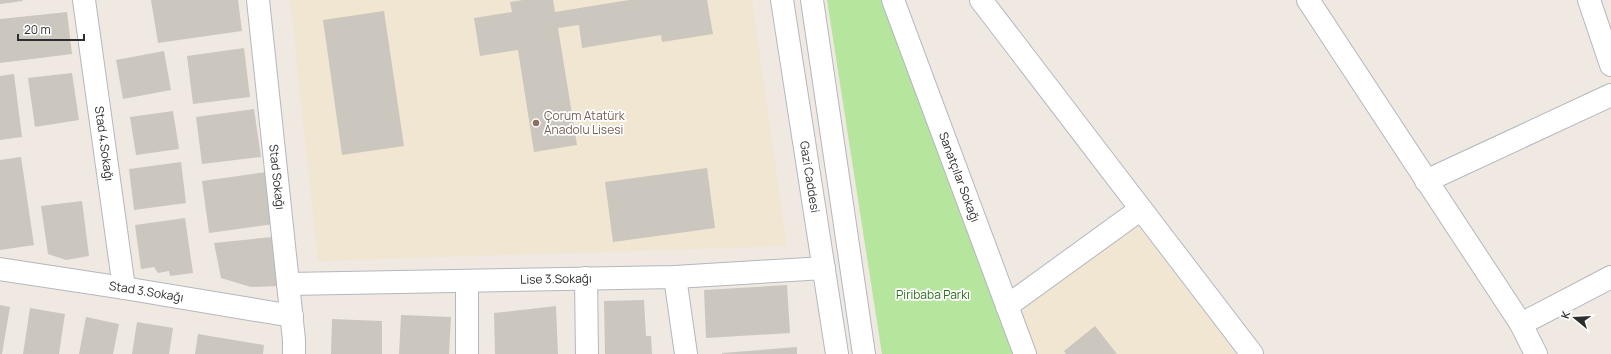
<svg xmlns="http://www.w3.org/2000/svg" width="1611" height="354" viewBox="0 0 1611 354" font-family="Manrope,sans-serif">
<style>
.education{fill:#f0e6d1}
.green{fill:#b6e59e}
.building{fill:#cbc7bf}
.lines{fill:none;stroke-linecap:round;stroke-linejoin:round}
.minor-casing{stroke:#b4b7c1;stroke-width:24}
.minor{stroke:#fff;stroke-width:22}
.education-dot{fill:#8d6e63;stroke:#fff;stroke-width:1.5}
.labels{text-anchor:middle;stroke-width:3.5;stroke-linejoin:round;paint-order:stroke}
.education-label{font-size:12px;fill:#785e54;stroke:#fff;text-anchor:start}
.street-label{font-size:12px;fill:#2e2e2e;stroke:#fff}
.park-label{font-size:12px;fill:#2c6e1b;stroke:#fff}
</style>
<rect width="100%" height="100%" fill="#efe9e1"/>
<path class="education" d="M290,0H752L787,246L318,261Z
M1135,221L1236,354H1031L1013,307Z"/>
<path class="green" d="M827,0H885L1018,354H882Z"/>
<path class="building" d="M0,0H22L23,1L0,4Z
M151,0H238L242,31L158,43Z
M523,0H553L555,12L629,0H707L713,34L662,42L661,35L582,48L579,25L558,28L577,145L534,152L518,50L480,56L474,18L512,12L510,2Z
M384,11L404,146L342,155L323,20Z
M67,12L72,54L0,63V19Z
M244,48L250,97L193,104L187,56Z
M164,51L171,90L123,99L116,60Z
M72,73L79,120L35,127L28,78Z
M14,74L22,137L0,140V76Z
M254,109L261,157L202,164L196,117Z
M173,111L179,149L136,155L130,117Z
M21,157L34,245L0,250V160Z
M181,162L186,203L134,210L129,169Z
M707,168L715,228L613,242L605,182Z
M267,172L274,224L209,233L202,181Z
M82,201L89,256L66,260L48,254L41,206Z
M185,218L193,273L170,276L169,271L158,273L154,267L141,269L135,225Z
M272,237L278,286L251,287L221,278L214,243Z
M787,285L790,333L706,338L704,290Z
M644,300L646,336H651L652,354H605L604,301Z
M0,305L10,307L2,354H0Z
M556,306L558,354H495L494,313Z
M30,308L65,314L59,354H23Z
M401,315L451,317L449,354H399Z
M86,317L119,324L113,354H79Z
M332,319L382,321V354H331Z
M137,322L173,328L169,354H132Z
M1095,326L1117,354H1066L1064,351Z
M198,334L264,345L263,354H195Z
M797,347V354H722V353Z"/>
<g class="lines">
<defs>
<g id="minor">
<path id="s1" d="M84,0L124,288"/>
<path id="s2" d="M258,0L294,340V354"/>
<path id="s3" d="M782,0L837,354"/>
<path d="M812,0L864,354"/>
<path id="s4" d="M893,0L1025,354"/>
<path d="M981,0L1252,354"/>
<path d="M1308,0L1521,324L1536,354"/>
<path d="M1589,0L1611,65"/>
<path d="M1426,181L1611,95"/>
<path id="s5" d="M0,269L124,288L292,316"/>
<path d="M675,277L686,354"/>
<path d="M586,278L587,354"/>
<path d="M467,281V354"/>
<path id="s6" d="M288,284L675,277L824,268"/>
<path d="M1007,306L1141,209"/>
<path d="M1521,324L1611,277"/>
</g>
</defs>
<use href="#minor" class="minor-casing"/>
<use href="#minor" class="minor"/>
</g>
<circle class="education-dot" cx="536" cy="123" r="4"/>
<g class="labels">
<g class="education-label">
<text x="544" y="120">Çorum Atatürk<tspan x="544" dy="14">Anadolu Lisesi</tspan></text>
</g>
<g class="street-label">
<text dy="4" stroke="none"><textPath href="#s1" startOffset="145">Stad 4.Sokağı</textPath></text>
<text dy="4" stroke="none"><textPath href="#s2" startOffset="178">Stad Sokağı</textPath></text>
<text dy="4" stroke="none"><textPath href="#s3" startOffset="179">Gazi Caddesi</textPath></text>
<text dy="4" stroke="none"><textPath href="#s4" startOffset="189">Sanatçılar Sokağı</textPath></text>
<text dy="4" stroke="none"><textPath href="#s6" startOffset="268">Lise 3.Sokağı</textPath></text>
<text dy="4" stroke="none"><textPath href="#s5" startOffset="148">Stad 3.Sokağı</textPath></text>
</g>
<g class="park-label">
<text x="933" y="299">Piribaba Parkı</text>
</g>
</g>
<g transform="translate(1575 318) rotate(288)" stroke="#ffffff" stroke-width="3" paint-order="stroke">
<path d="M0-3L7 15L0 10L-7 15Z" fill="#2e2e2e"/>
<text y="-6" font-size="11" font-weight="bold" text-anchor="middle" fill="#2e2e2e">K</text>
</g>
<path d="M18 34v6h66v-6" fill="none" stroke="#2e2e2e" stroke-width="2"/>
<text x="24" y="34" font-size="12" fill="#2e2e2e" stroke="#ffffff" stroke-width="3" paint-order="stroke">20 m</text>
</svg>
